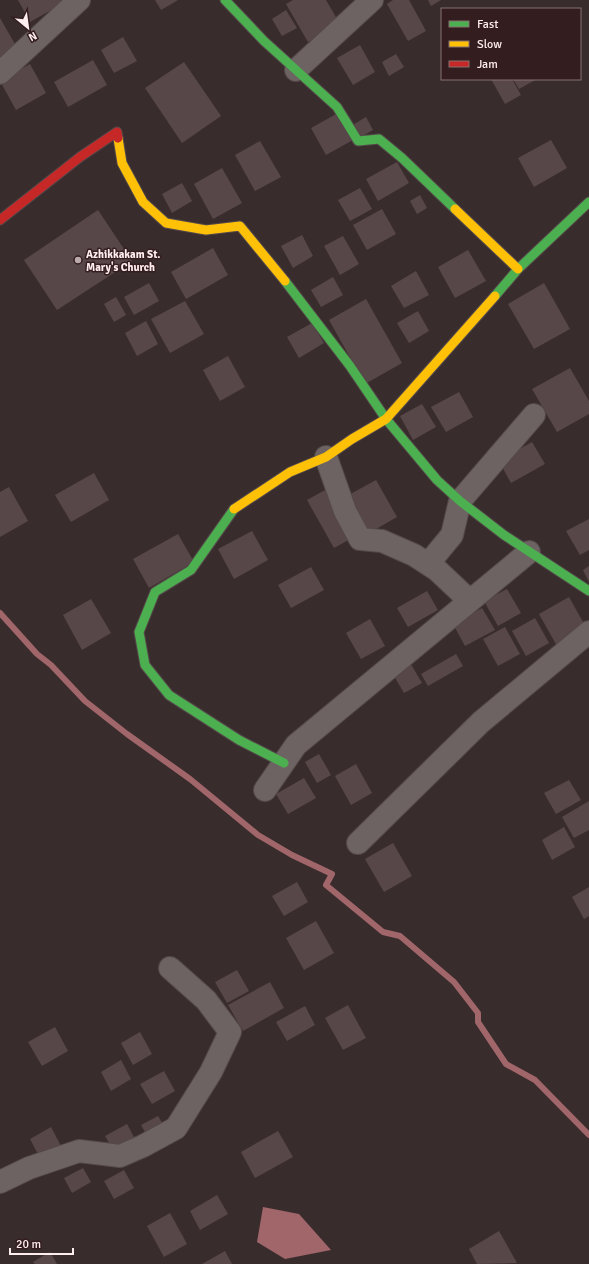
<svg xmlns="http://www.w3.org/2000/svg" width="589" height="1264" viewBox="0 0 589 1264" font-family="Signika,sans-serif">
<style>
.water{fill:#a0666a}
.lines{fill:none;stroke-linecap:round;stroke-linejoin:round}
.stream{stroke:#a0666a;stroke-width:6}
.building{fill:#584748}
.street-casing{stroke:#55494a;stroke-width:24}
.fast-casing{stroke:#55494a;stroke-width:11}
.slow-casing{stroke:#55494a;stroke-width:11}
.jam-casing{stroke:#55494a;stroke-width:11}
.street{stroke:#6d6363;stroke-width:22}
.fast{stroke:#4caf50;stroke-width:9}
.slow{stroke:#ffc107;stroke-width:9}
.jam{stroke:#c62828;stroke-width:9}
.poi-dot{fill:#baaaab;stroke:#341d1f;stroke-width:1.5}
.labels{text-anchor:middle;stroke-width:3;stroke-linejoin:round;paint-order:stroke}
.poi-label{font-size:11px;font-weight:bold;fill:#ffeeef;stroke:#341d1f;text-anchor:start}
</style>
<rect width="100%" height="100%" fill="#392c2d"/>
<path class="water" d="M263,1207L299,1214L331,1250L285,1259L257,1242Z"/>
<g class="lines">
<path class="stream" d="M0,613L37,654L51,665L85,701L127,734L190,779L258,835L292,855L332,874L326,885L383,932L400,936L454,982L478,1013V1022L506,1064L535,1080L589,1135"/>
</g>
<path class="building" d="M18,0H69L30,22Z
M155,0H178L161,10Z
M293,0H326L340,24L308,42L286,4Z
M393,0H409L426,31L408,41L387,4Z
M428,0H441L431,6Z
M286,10L297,28L282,36L272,19Z
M0,18L19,51L0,61Z
M123,37L137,61L114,73L101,50Z
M360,45L375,72L353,85L337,58Z
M396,54L404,67L389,76L382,62Z
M93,60L107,85L68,107L54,82Z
M184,62L221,116L182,143L145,88Z
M30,64L46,93L16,110L0,81Z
M491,79H512L521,95L505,104Z
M513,79H537L519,89Z
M338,113L353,140L326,155L311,128Z
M366,117L373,130L359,138L351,126Z
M551,140L567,168L534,187L518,158Z
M260,141L281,177L255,191L235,155Z
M397,162L409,183L378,201L366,179Z
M222,168L242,203L213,219L194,184Z
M182,183L192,201L172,213L162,194Z
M360,188L372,209L350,221L338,200Z
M420,195L427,208L417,214L410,201Z
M382,209L396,234L367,250L353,225Z
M98,210L132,261L57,310L24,260Z
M302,235L313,256L293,268L281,246Z
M343,236L359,264L340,275L324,246Z
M213,248L228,275L186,299L171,272Z
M468,250L486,281L455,298L438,267Z
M416,271L429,295L404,308L391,286Z
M333,277L343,295L321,307L311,290Z
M149,283L159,301L134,315L124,297Z
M544,283L570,329L534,349L508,304Z
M116,297L126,315L114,322L104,304Z
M366,299L402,363L365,384L329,320Z
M185,301L204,334L170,353L151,319Z
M418,311L429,331L409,343L397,323Z
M146,321L158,344L137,356L125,333Z
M312,323L324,343L299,358L287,337Z
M228,356L245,387L220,401L203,370Z
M570,368L589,401V414L557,432L532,389Z
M459,392L473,417L446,432L431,407Z
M422,404L436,427L413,440L400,416Z
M532,442L545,464L511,483L499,461Z
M94,473L109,500L71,522L55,495Z
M376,480L397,517L364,536L343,498Z
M9,487L28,521L0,537V492Z
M325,490L352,538L334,548L307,500Z
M589,519V550L580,555L566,531Z
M252,531L268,560L234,579L218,549Z
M178,534L194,562L149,588L133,559Z
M589,566V582L583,570Z
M311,567L324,590L291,608L278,585Z
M507,589L521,613L498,626L484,601Z
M427,591L438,610L408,627L397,608Z
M569,597L587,629L557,646L539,614Z
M91,599L111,633L82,650L63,615Z
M482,608L495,630L465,646L453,624Z
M535,618L549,643L526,656L512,631Z
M370,619L385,646L361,659L346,633Z
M505,627L520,654L498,666L483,639Z
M456,654L463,666L428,686L421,674Z
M409,661L422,683L404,693L391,671Z
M319,754L331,775L317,783L305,762Z
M356,764L372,793L351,805L335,776Z
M304,778L316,798L288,814L276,794Z
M569,780L581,800L556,814L544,793Z
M589,801V830L574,838L562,817Z
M564,827L575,847L552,860L542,840Z
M393,843L412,876L384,892L365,859Z
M297,882L308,902L284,916L272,896Z
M589,887V916L584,919L572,897Z
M316,921L334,953L304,970L286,938Z
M237,970L249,991L227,1003L215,982Z
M270,982L284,1008L243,1031L228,1005Z
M348,1005L366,1038L343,1050L325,1018Z
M305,1006L315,1025L287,1041L276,1022Z
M55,1027L68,1051L42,1066L28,1042Z
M140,1032L152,1054L133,1065L121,1043Z
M121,1060L131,1079L111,1091L101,1072Z
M164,1071L175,1091L152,1104L140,1084Z
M158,1116L167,1131L150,1141L141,1125Z
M127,1124L136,1141L115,1153L105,1136Z
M51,1127L61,1146L40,1158L30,1139Z
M278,1131L293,1157L255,1178L241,1152Z
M83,1168L91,1182L72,1193L64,1178Z
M124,1170L134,1188L114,1199L104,1181Z
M217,1195L228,1214L200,1230L190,1211Z
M170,1213L187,1244L164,1257L147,1226Z
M499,1231L517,1263L477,1264L469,1249Z
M225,1251L232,1264H202Z
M50,1252L57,1264H35L33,1262Z"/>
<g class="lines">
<defs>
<path id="street" d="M296,70L372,0
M0,73L79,0
M326,457L345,511L360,539L382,541L414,555L437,570L470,601
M428,564L452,535L460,501L534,415
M265,790L296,745L529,552
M358,843L481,722L589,632
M0,1182L29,1168L79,1151L120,1156L143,1146L176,1128L211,1072L230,1032L206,1000L170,968"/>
<path id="fast" d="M225,0L264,41L337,107L358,141L379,139L402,158L455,209
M285,281L350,366L386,419L437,480L460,501L504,535L589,591
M495,296L518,269L589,202
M234,509L191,570L155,592L139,632L145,665L169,695L239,740L284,763"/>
<path id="slow" d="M118,138L122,163L143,202L166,223L206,230L240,226L285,281
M455,209L518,269
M234,509L290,472L326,457L352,439L386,419L495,296"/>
<path id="jam" d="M0,220L80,157L117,132L118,138"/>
</defs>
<use href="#street" class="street-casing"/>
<use href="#fast" class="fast-casing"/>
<use href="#slow" class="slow-casing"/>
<use href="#jam" class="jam-casing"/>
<use href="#street" class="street"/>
<use href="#fast" class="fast"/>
<use href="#slow" class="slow"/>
<use href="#jam" class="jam"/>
</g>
<circle class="poi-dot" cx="78" cy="260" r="4"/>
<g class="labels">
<g class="poi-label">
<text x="86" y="258">Azhikkakam St.<tspan x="86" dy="13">Mary's Church</tspan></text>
</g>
</g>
<rect x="441" y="8" width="140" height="72" fill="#341d1f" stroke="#857172"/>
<rect x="449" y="21" width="20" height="6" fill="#4caf50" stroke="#857172"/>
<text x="477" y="28" font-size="12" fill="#ffeeef">Fast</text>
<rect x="449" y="41" width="20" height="6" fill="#ffc107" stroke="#857172"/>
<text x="477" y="48" font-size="12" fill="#ffeeef">Slow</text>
<rect x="449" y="61" width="20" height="6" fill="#c62828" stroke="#857172"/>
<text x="477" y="68" font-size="12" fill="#ffeeef">Jam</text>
<g transform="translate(28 28) rotate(151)" stroke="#341d1f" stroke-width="3" paint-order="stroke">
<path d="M0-3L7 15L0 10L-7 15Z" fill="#ffeeef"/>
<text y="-6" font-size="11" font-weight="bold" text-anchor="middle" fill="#ffeeef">N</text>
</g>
<path d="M10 1248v6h63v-6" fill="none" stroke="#ffeeef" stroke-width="2"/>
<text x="16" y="1248" font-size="12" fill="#ffeeef" stroke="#341d1f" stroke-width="3" paint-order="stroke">20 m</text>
</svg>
